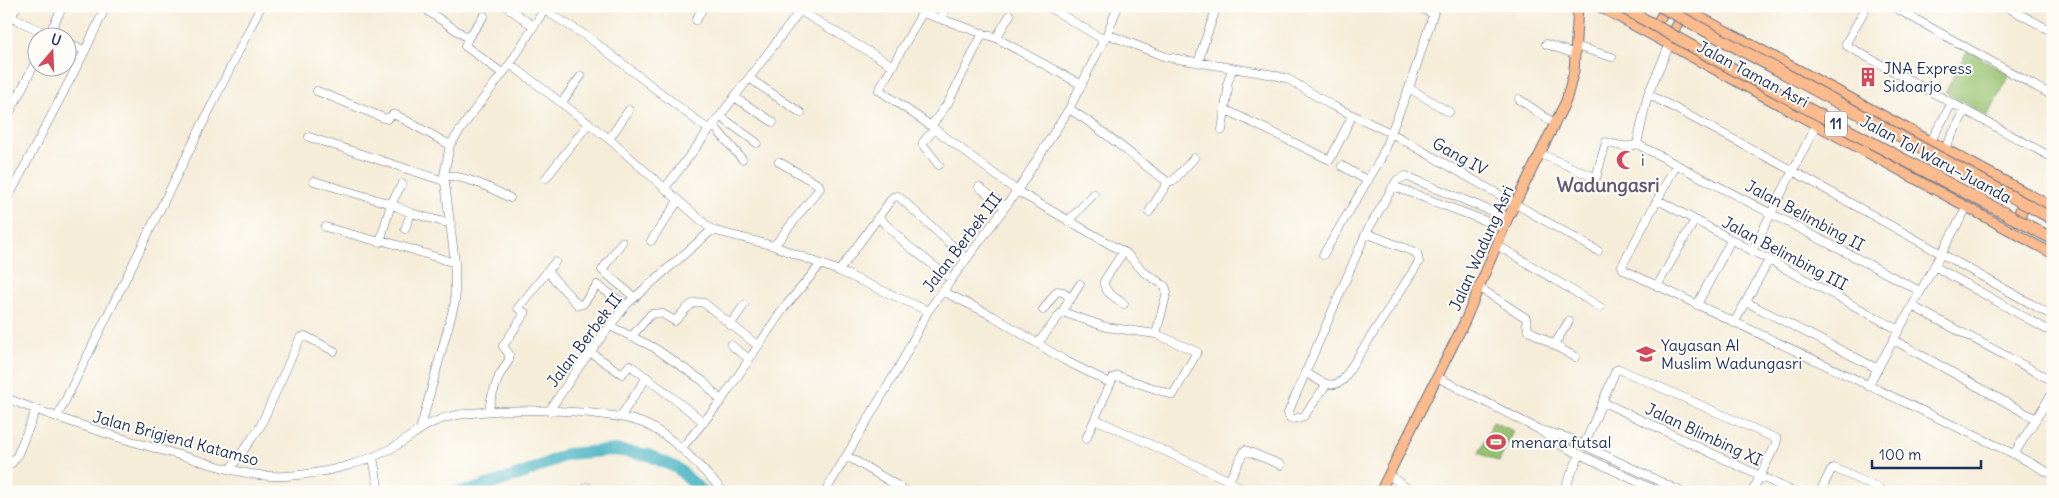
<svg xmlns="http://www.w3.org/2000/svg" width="2059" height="498" viewBox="0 0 2059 498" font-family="Delius,sans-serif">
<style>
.green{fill:#97c16e;stroke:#597866}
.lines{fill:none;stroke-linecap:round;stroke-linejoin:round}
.river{stroke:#46b2c3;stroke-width:12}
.minor-casing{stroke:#687289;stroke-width:9}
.major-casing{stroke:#687289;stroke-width:11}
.highway-casing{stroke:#687289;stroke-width:13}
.minor{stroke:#fff;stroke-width:8}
.major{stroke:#fbbb8c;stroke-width:9}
.highway{stroke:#fbbb8c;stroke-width:11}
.highway-bridge-casing{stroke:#687289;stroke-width:13;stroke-linecap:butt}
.highway-bridge{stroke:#fbbb8c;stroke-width:11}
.labels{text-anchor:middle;stroke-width:4;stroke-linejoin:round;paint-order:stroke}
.shield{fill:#fdfcf7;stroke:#5f6c8c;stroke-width:1}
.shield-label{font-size:15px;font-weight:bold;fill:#1b2f5e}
.poi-label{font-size:16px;fill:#1b2f5e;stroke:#fdfcf7;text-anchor:start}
.street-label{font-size:16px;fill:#1b2f5e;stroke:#fdfcf7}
.quarter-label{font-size:19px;font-weight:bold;fill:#625873;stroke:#fdfcf7}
</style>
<rect width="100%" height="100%" fill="#fdfcf7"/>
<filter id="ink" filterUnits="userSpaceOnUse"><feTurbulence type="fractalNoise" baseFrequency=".02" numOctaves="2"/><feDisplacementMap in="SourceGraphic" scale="10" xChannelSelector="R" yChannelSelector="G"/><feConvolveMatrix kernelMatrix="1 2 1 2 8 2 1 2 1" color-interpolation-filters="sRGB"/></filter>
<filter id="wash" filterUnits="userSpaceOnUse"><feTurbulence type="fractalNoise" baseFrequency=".0096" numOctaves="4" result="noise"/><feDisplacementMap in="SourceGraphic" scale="20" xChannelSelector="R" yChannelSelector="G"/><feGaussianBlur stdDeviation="1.12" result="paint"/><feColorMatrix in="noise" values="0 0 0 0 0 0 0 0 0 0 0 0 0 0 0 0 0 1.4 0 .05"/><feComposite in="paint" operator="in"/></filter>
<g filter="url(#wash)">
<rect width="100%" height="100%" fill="#f6edd9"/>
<path class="green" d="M1968,50L2010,75L1987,116L1945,92Z
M1493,422L1513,431L1499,462L1479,453Z"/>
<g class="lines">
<path class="river" d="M456,492L472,490L527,472L567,454L615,450L648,455L677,468L703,492"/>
</g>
</g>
<g filter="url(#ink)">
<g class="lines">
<defs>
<path id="minor" d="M506,6L533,26
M792,6L893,66
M1047,6L1104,40
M1416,6L1433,14
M1867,6L1846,43L1847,46L2053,158
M1892,6L2053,96
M2005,6L2053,32
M429,12L468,38
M6,15L56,38
M484,16L468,38L465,46L502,73
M941,19L996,38L1082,85
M696,20L704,6
M6,27L17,6
M983,33L948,103L931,126L1017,191L1127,254L1144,272L1165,286L1167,292L1156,334
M1107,34L1166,57L1274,75L1288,79L1331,105L1391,133L1598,251
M47,38L63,6
M996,38L1010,15
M68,42L85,51
M1546,44L1575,54
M1575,46L1612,57
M1199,62L1201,52L1217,6
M510,64L609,139L712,230L774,246L839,271L928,311
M749,78L801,113
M1409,88L1449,112
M317,91L384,118L387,119L392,115H396L450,145
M1648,94L1793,171L2053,316
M734,97L773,122
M1519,99L1555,124
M562,102L581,76
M1069,109C1105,130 1134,159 1168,182L1174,180L1194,158
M1224,109L1330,160L1352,116
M720,116L757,143
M6,120L38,57
M713,125L742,159
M931,126L879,90L921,15L923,13L941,19L946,6
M935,129L923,142V145L939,165
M1222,130L1228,89L1227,85L1232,69
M309,137L444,181
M609,139L629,110
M1931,141L1952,103
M1637,144L1920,291
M1637,144L1648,94L1669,46
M1945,148L1965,111
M1541,154L1596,178L1606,142C1617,145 1627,149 1637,144
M1676,165L1622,266L1624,270L2014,454L2053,475
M1342,166L1368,181
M444,175C468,177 489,187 510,198
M546,178L589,123
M314,181L391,204L411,213L451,224
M1393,186L1504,228
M979,187L1005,207
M665,188L800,11
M1658,200L1899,330
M6,202L85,51L106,6
M1149,212L1168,182
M878,217L906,244L951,279
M1068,221L1094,194
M325,227L380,242L391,204L402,184
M405,229L411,213
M381,240L455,263
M651,241L678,201
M622,242L602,270L634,297
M1497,245L1600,307
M774,246L820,188L819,185L779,162
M1752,251L1816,125
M1123,252L1104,281C1103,292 1116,298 1124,304
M1323,255L1380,160L1409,88L1436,6
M1934,266L2053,333
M547,271L578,305L583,304L597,285L626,305
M839,271L893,197L898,196L966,258
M1657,286L1695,220
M1480,288L1526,318L1528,330L1575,357
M942,291L993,316L1064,360L1110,383
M1070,300L1080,284
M1746,302L1878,369
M1697,305L1731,240
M1912,306L2053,381
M1062,312L1106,327L1156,334L1197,352L1173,395L1118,376L1113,378L1086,439
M1734,323L1769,260
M730,325L744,305
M610,326L653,347L703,381L721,401
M631,337L651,314L661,313L675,321C684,312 691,299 704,303L757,345
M1894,340L2036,419
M1038,343L1062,312L1070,298L1063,292L1057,291L1043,310
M731,345L748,358
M1554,345L1569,321
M590,352L622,374L630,365L704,422
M1305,372C1317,379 1330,391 1343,380L1419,262L1417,253L1366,233
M1437,377L1540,430L1558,444L1659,492
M1326,385L1304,416L1294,419L1290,418L1288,413L1366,233L1397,180L1406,176L1508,218
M1868,386L1967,207
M6,398C66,422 128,441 190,458C220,467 253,478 285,476C323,474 366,464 399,444C412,436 424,425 439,420C476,405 608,408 645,424C676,438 701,468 724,492
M1603,402L1794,492
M489,411L491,399L499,376L509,360V354L503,346L525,313L518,308L555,262
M549,411L581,364L626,305L712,230
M57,417L261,6
M620,417L647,377
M1095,419L1228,480L1247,492
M420,430L455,302V263L444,175L450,145L473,112L510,64L544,10L588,37L709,130
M1545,431L1569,438L1682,492
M1584,445L1616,370L1619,369L1777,439L1776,444L1752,492
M681,449L721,401L783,309L821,264
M2014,454L2053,392
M847,456L908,492
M373,457L379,492
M6,463H12L17,456L36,410
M230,469L260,427L300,338L305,336L334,351
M1389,475L1412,492
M585,492L587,487
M825,492L900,365L928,311L1017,191L1069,109L1107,34L1118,6
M1223,492L1245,450L1281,465
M1563,492L1580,454
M1820,492L1830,472L1834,468L1886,492"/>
<path id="major" d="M1598,6L2053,254
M1680,6L2053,207
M1651,29L1661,17L1665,6
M1669,40L1684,12
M1380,492L1465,321L1508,218L1566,101L1574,71L1578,6"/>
<path id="highway" d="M2019,221L2021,210L2027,206"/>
</defs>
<use href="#minor" class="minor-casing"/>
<use href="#major" class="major-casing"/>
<use href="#highway" class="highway-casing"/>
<use href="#minor" class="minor"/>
<use href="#major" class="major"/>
<use href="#highway" class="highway"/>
<defs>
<path id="highway-bridge" d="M1620,6L1718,61L2053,239
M1660,6L2053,219"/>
</defs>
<use href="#highway-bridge" class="highway-bridge-casing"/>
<use href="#highway-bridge" class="highway-bridge"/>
</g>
</g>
<defs>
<symbol id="building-bare" viewBox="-9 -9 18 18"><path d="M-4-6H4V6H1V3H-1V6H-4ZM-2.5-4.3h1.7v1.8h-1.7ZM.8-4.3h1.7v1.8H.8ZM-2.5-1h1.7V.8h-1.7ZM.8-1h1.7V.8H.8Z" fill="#d1495b" stroke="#fdfcf7" stroke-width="2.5" paint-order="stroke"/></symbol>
<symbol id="mosque-bare" viewBox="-9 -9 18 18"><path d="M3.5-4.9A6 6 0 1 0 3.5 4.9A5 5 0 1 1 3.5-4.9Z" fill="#d1495b" stroke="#fdfcf7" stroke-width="2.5" paint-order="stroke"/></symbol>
<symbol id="school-bare" viewBox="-9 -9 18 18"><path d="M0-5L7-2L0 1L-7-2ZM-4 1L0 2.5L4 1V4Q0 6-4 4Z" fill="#d1495b" stroke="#fdfcf7" stroke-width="2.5" paint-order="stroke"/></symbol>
<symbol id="stadium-bare" viewBox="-9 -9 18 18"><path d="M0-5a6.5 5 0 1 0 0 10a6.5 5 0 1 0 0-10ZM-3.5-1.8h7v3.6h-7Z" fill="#d1495b" stroke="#fdfcf7" stroke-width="2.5" paint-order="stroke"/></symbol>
</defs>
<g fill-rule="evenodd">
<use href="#building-bare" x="1854" y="63" width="28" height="28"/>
<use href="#mosque-bare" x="1612" y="146" width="28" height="28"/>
<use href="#school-bare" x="1632" y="340" width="28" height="28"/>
<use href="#stadium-bare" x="1482" y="428" width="28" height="28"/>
</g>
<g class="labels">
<rect class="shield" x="1825" y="111.5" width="22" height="25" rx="4"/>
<g class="shield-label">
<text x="1836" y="129">11</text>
</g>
<g class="poi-label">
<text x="1883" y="74">JNA Express<tspan x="1883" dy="18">Sidoarjo</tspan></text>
<text x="1641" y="166">i</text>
<text x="1661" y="351">Yayasan Al<tspan x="1661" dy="18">Muslim Wadungasri</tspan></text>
<text x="1511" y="448">menara futsal</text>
</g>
<g class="street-label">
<text transform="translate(1753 74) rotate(28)" y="6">Jalan Taman Asri</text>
<text transform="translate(1460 156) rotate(29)" y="6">Gang IV</text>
<text transform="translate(1936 159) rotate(28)" y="6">Jalan Tol Waru–Juanda</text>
<text transform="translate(1805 215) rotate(28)" y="6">Jalan Belimbing II</text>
<text transform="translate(962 242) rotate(-53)" y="6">Jalan Berbek III</text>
<text transform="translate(1481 248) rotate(-66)" y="6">Jalan Wadung Asri</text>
<text transform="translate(1785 253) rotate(28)" y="6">Jalan Belimbing III</text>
<text transform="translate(584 340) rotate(-53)" y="6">Jalan Berbek II</text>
<text transform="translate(1704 434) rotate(25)" y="6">Jalan Blimbing XI</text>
<text transform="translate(176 438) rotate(15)" y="6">Jalan Brigjend Katamso</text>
</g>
<g class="quarter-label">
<text x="1608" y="192">Wadungasri</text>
</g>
</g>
<rect width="2059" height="498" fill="none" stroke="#fdfcf7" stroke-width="25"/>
<g transform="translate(52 52) rotate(19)"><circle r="24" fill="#fdfcf7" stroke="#a3aaba"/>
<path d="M0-4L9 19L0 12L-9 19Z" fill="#d1495b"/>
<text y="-8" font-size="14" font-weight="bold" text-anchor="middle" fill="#1b2f5e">U</text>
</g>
<path d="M1872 460v8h109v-8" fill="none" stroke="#1b2f5e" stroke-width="2.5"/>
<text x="1879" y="460" font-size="15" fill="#1b2f5e" stroke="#fdfcf7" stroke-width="4" paint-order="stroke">100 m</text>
</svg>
